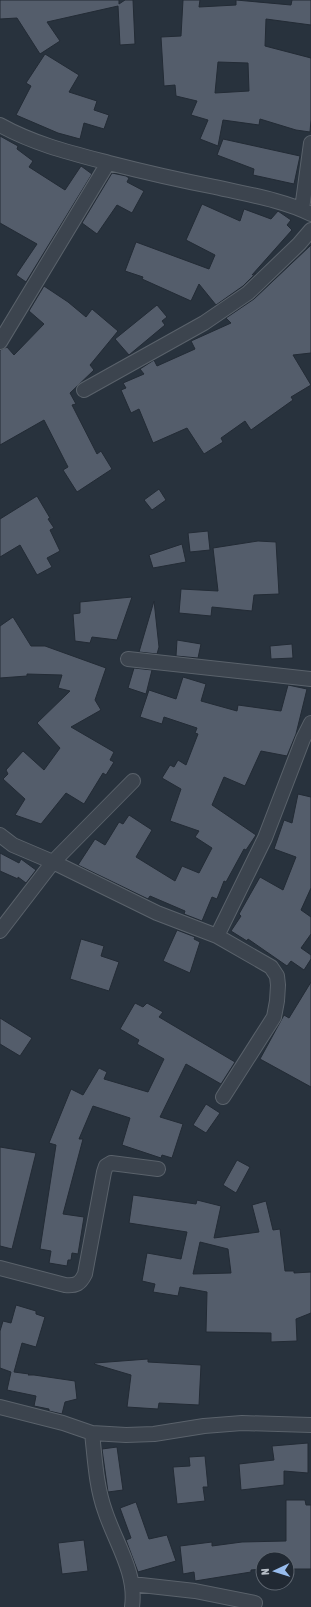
<svg xmlns="http://www.w3.org/2000/svg" width="311" height="1607" viewBox="0 0 311 1607" font-family="'Asap Condensed',sans-serif">
<style>
.building{fill:#545d6b;stroke:#232b35;fill-rule:evenodd}
.lines{fill:none;stroke-linecap:round;stroke-linejoin:round}
.street-casing{stroke:#5a626b;stroke-width:16}
.street{stroke:#3c444e;stroke-width:14}
</style>
<rect width="100%" height="100%" fill="#28323d"/>
<path class="building" d="M0,0H119V4L125,0H133L135,44L120,45L118,6L47,22L60,41L40,54L17,18L0,19Z
M183,0H200L199,7L236,5V0L291,5L292,0H311V25L266,19L265,46L311,58V120L310,132L296,130L260,119L259,125L223,120L218,146L200,139L208,120L191,115L197,101L176,96L175,85L164,86L161,37L181,36ZM218,62L248,63L249,91L215,93Z
M45,54L79,75L69,92L97,101L94,110L109,115L104,129L84,123L80,139L58,133L16,115L31,86L26,83Z
M0,136L18,146L17,149L33,161L29,167L65,190L81,166L92,174L26,282L16,275L37,244L0,223Z
M223,139L300,156L294,184L253,175L254,169L217,155Z
M112,173L126,176L129,178L127,182L144,191L132,213L117,205L97,234L82,223Z
M202,204L240,221L244,209L271,219L278,211L291,220L287,225L292,230L252,275L256,273L243,286L216,305L199,284L191,301L142,279L143,277L125,271L136,242L209,269L215,255L186,240Z
M311,245V353L293,355L311,385L291,397L293,400L251,430L245,421L221,438L223,442L204,454L187,428L153,443L139,409L131,413L121,390L126,388L123,383L144,374L140,369L154,360L157,366L195,349L191,341L231,323L226,318L254,299Z
M44,286L68,302L86,317L92,309L118,331L90,365L94,370L70,393L76,404L72,405L97,454L101,451L112,469L77,492L63,470L68,467L44,420L0,445V350L7,347L14,355L44,324L29,311Z
M157,305L167,317L162,321L165,325L129,355L115,339Z
M159,489L166,500L152,510L144,500Z
M37,496L50,518L48,519L54,528L50,530L60,551L47,558L52,567L37,575L20,545L0,557V519Z
M208,531L210,550L190,552L188,533Z
M258,541L276,542L279,594L254,595L252,611L212,607L211,616L179,613L181,589L218,591L213,548Z
M182,544L186,562L153,568L149,555Z
M132,597L117,640L92,637L90,643L75,641L73,614L80,613V602Z
M154,601L159,647L157,654L139,652Z
M13,617L31,646H45L106,668L95,700L101,710L71,727L114,752L110,760L114,762L106,775L103,773L84,804L66,793L41,824L15,815L25,799L3,779L8,774L6,770L23,751L44,770L60,748L37,723L70,691L58,688L62,675L27,674V676L0,678V626Z
M177,640L201,644L198,658L176,656Z
M292,644L293,658L271,659L270,646Z
M134,668L152,670L146,694L128,688Z
M183,677L206,684L201,701L237,711L238,705L281,711L288,685L307,689L296,734L287,756L261,751L245,786L224,777L212,805L256,835L246,850L244,849L226,882L224,881L217,899L212,897L202,921L184,914L185,911L150,896L148,899L78,865L95,839L105,845L119,822L123,824L129,815L152,830L136,857L175,881L182,866L199,873L212,848L195,837L199,831L170,821L181,789L162,778L170,765L174,767L178,760L186,765L198,734L195,733L197,728L164,717L162,724L140,717L149,690L176,699Z
M298,794L311,797V888L301,910L311,917V934L301,948L311,955V959L304,970L291,961L287,966L248,939L247,941L231,931L241,916L239,914L260,877L283,890L296,857L274,849L284,820L292,823Z
M0,853L19,863L21,859L36,870L26,883L18,877V879L0,871Z
M177,930L195,937L194,939L200,942L190,973L163,961Z
M81,939L104,946L101,956L119,962L109,991L70,979Z
M311,982V1087L260,1059L284,1015L289,1018Z
M135,1003L143,1007L147,1003L163,1012L159,1017L235,1062L221,1084L186,1064L160,1117L183,1124L172,1158L162,1155L161,1158L122,1145L130,1118L93,1106L79,1139H83L63,1214L84,1217L78,1254L72,1253L71,1260H68L67,1266L49,1263L51,1251L40,1249L56,1145L49,1143L71,1089L83,1095L99,1068L107,1072L104,1079L148,1092L164,1059L137,1044L139,1040L120,1029Z
M0,1018L32,1038L20,1056L0,1044Z
M206,1104L220,1113L206,1133L193,1125Z
M0,1147L36,1153L12,1249L0,1246Z
M237,1160L250,1167L236,1193L223,1185Z
M133,1195L196,1204L197,1200L221,1206L214,1238L259,1232L252,1205L266,1201L273,1230L280,1229L285,1271H294V1273L311,1272V1313L296,1319L297,1341L271,1342V1333L206,1332L207,1292L180,1287L178,1296L153,1292L155,1284L142,1281L147,1253L181,1259L187,1232L129,1223ZM200,1242L228,1249L231,1273L193,1274Z
M16,1305L36,1311V1314L45,1317L36,1347L22,1343L14,1372L29,1374L28,1375H34L75,1381L77,1399L65,1402L62,1414L49,1411V1409L34,1406L36,1396L7,1390L11,1372L0,1368V1331L3,1321L11,1323Z
M148,1359V1362L201,1365L199,1405L159,1403L158,1409L127,1407L131,1375L94,1364L95,1363Z
M308,1443V1473L284,1471V1485L241,1490L239,1464L274,1460L272,1446Z
M117,1447L123,1490L108,1492L102,1449Z
M205,1456L208,1487H203L205,1501L177,1504L173,1467L190,1466L189,1457Z
M286,1500H305L306,1505H311V1569H287V1559H263V1569L251,1570V1572L195,1581L194,1572L183,1574L180,1546L212,1542V1546L242,1542L286,1541Z
M136,1502L149,1539L167,1535L176,1561L138,1572L126,1540L131,1538L120,1508Z
M84,1540L88,1571L62,1574L58,1543Z"/>
<g class="lines">
<defs>
<path id="street" d="M0,125C34,144 71,153 109,163C144,172 179,180 215,187C245,194 284,200 311,214
M302,209L311,143
M0,342L108,163
M84,390L204,323L248,293L299,244L311,230
M128,659L311,679
M0,835L13,845L53,862L133,781
M0,931L53,862L157,913L217,936L271,967L277,976L278,985L277,1001L274,1017L223,1097
M217,936L265,838L303,739L311,723
M0,1268L65,1285C76,1286 80,1284 85,1274L104,1172L106,1166L111,1163L158,1169
M0,1407L63,1423L92,1433L126,1435L154,1434L204,1426L242,1423L311,1425
M92,1433C95,1459 96,1486 105,1511C115,1542 137,1573 132,1607
M132,1584L195,1591L255,1603"/>
</defs>
<use href="#street" class="street-casing"/>
<use href="#street" class="street"/>
</g>
<g transform="translate(275 1571) rotate(266)"><circle r="19" fill="#212933" stroke="#5d656f"/>
<path d="M0-3L7 15L0 10L-7 15Z" fill="#98bced"/>
<text y="-6" font-size="11" font-weight="bold" text-anchor="middle" fill="#b8bfc8">N</text>
</g>
</svg>
